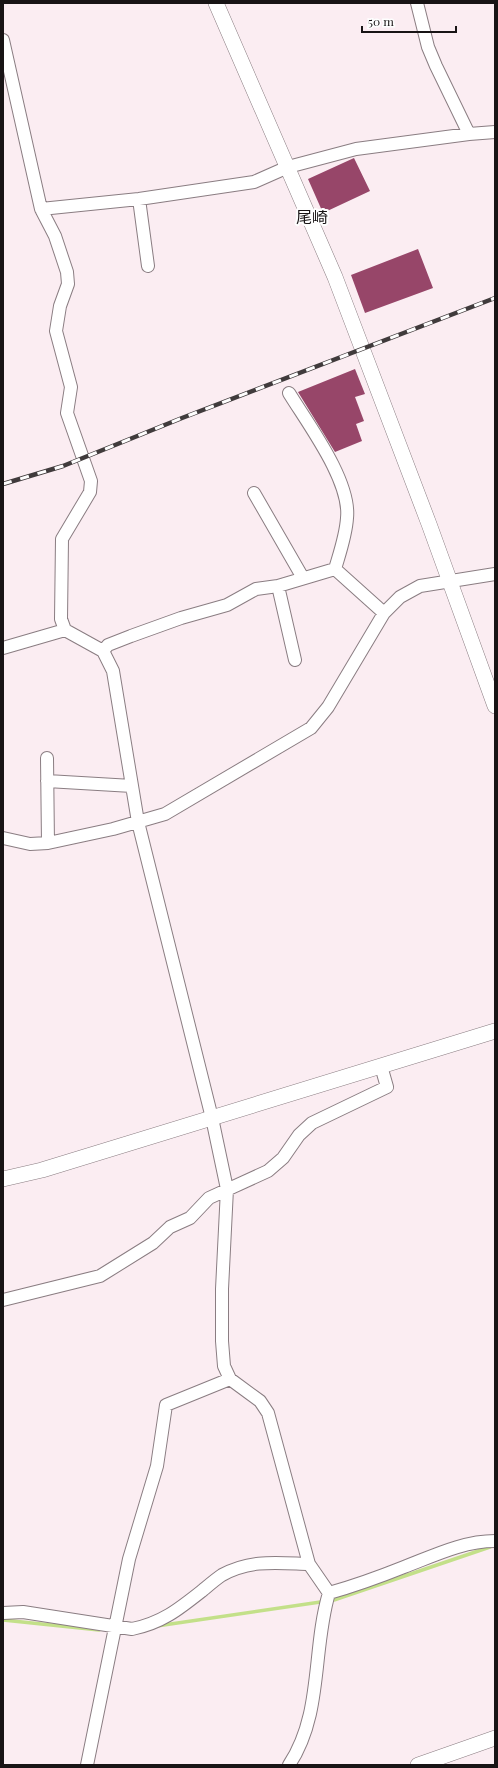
<svg xmlns="http://www.w3.org/2000/svg" width="498" height="1768" viewBox="0 0 498 1768" font-family="'Playfair Display','Noto Sans JP',serif">
<style>
.lines{fill:none;stroke-linecap:round;stroke-linejoin:round}
.stream{stroke:#c3e089;stroke-width:3.5}
.building{fill:#974669}
.minor-casing{stroke:#8a7d82;stroke-width:14}
.tertiary-casing{stroke:#8a7d82;stroke-width:16}
.minor{stroke:#fff;stroke-width:12}
.tertiary{stroke:#fff;stroke-width:15}
.rail-casing{stroke:#403b3c;stroke-width:4.5}
.rail{stroke:#fefefe;stroke-width:3;stroke-dasharray:9;stroke-linecap:butt}
.labels{text-anchor:middle;stroke-width:4;stroke-linejoin:round;paint-order:stroke}
.quarter-label{font-size:16px;fill:#181415;stroke:#fefefe}
</style>
<rect width="100%" height="100%" fill="#fbedf2"/>
<g class="lines">
<path class="stream" d="M3,1620L99,1630
M157,1626L334,1600L490,1547"/>
</g>
<path class="building" d="M354,158L370,191L323,213L308,179Z
M418,249L433,288L365,313L351,275Z
M355,369L365,394L355,397L364,421L356,424L362,441L335,452L298,392Z"/>
<g class="lines">
<defs>
<path id="minor" d="M417,3L428,47L436,66L469,134
M3,40L41,209L55,236L67,272L68,284L60,306L56,331L71,387L67,413L91,481L90,492L62,539L61,619L65,630L103,651L113,671L138,822L212,1118L227,1189L222,1289V1341L224,1366L230,1379L260,1401L268,1413L309,1564L329,1593C312,1650 323,1714 289,1765
M139,199L148,266
M41,209L139,199L254,182L288,167L356,149L469,134L495,132
M289,393C308,424 351,481 347,518C346,535 340,552 335,569
M254,493L303,578
M278,586L295,660
M3,648L65,630
M103,651L108,645L131,636L181,618L227,605L256,589L278,586L335,569L384,613
M47,758L48,843
M47,781L132,786
M3,838L30,844L48,843L113,829L165,814L311,728L328,707L384,613L400,597L420,586L495,574
M3,1300L100,1276L153,1243L170,1227L190,1218L209,1198L268,1171L283,1158L299,1135L312,1123L387,1087L381,1066
M329,1593C354,1586 379,1577 404,1567C433,1556 463,1541 495,1541
M3,1613L23,1612L132,1629C162,1623 179,1609 203,1590C209,1585 216,1579 222,1575C251,1559 278,1563 309,1564
M87,1765L129,1559L157,1466L166,1405L230,1379"/>
<path id="tertiary" d="M216,3L335,277L429,524L495,706
M3,1179L42,1170L495,1031
M418,1765L495,1738"/>
</defs>
<use href="#minor" class="minor-casing"/>
<use href="#tertiary" class="tertiary-casing"/>
<use href="#minor" class="minor"/>
<use href="#tertiary" class="tertiary"/>
<defs>
<path id="rail" d="M3,484L63,466L182,418L495,298"/>
</defs>
<use href="#rail" class="rail-casing"/>
<use href="#rail" class="rail"/>
</g>
<g class="labels">
<g class="quarter-label">
<text x="312" y="223">尾崎</text>
</g>
</g>
<rect width="498" height="1768" fill="none" stroke="#181415" stroke-width="8"/>
<path d="M362 26v6h94v-6" fill="none" stroke="#181415" stroke-width="2"/>
<text x="368" y="26" font-size="12" fill="#181415" stroke="#fefefe" stroke-width="3" paint-order="stroke">50 m</text>
</svg>
